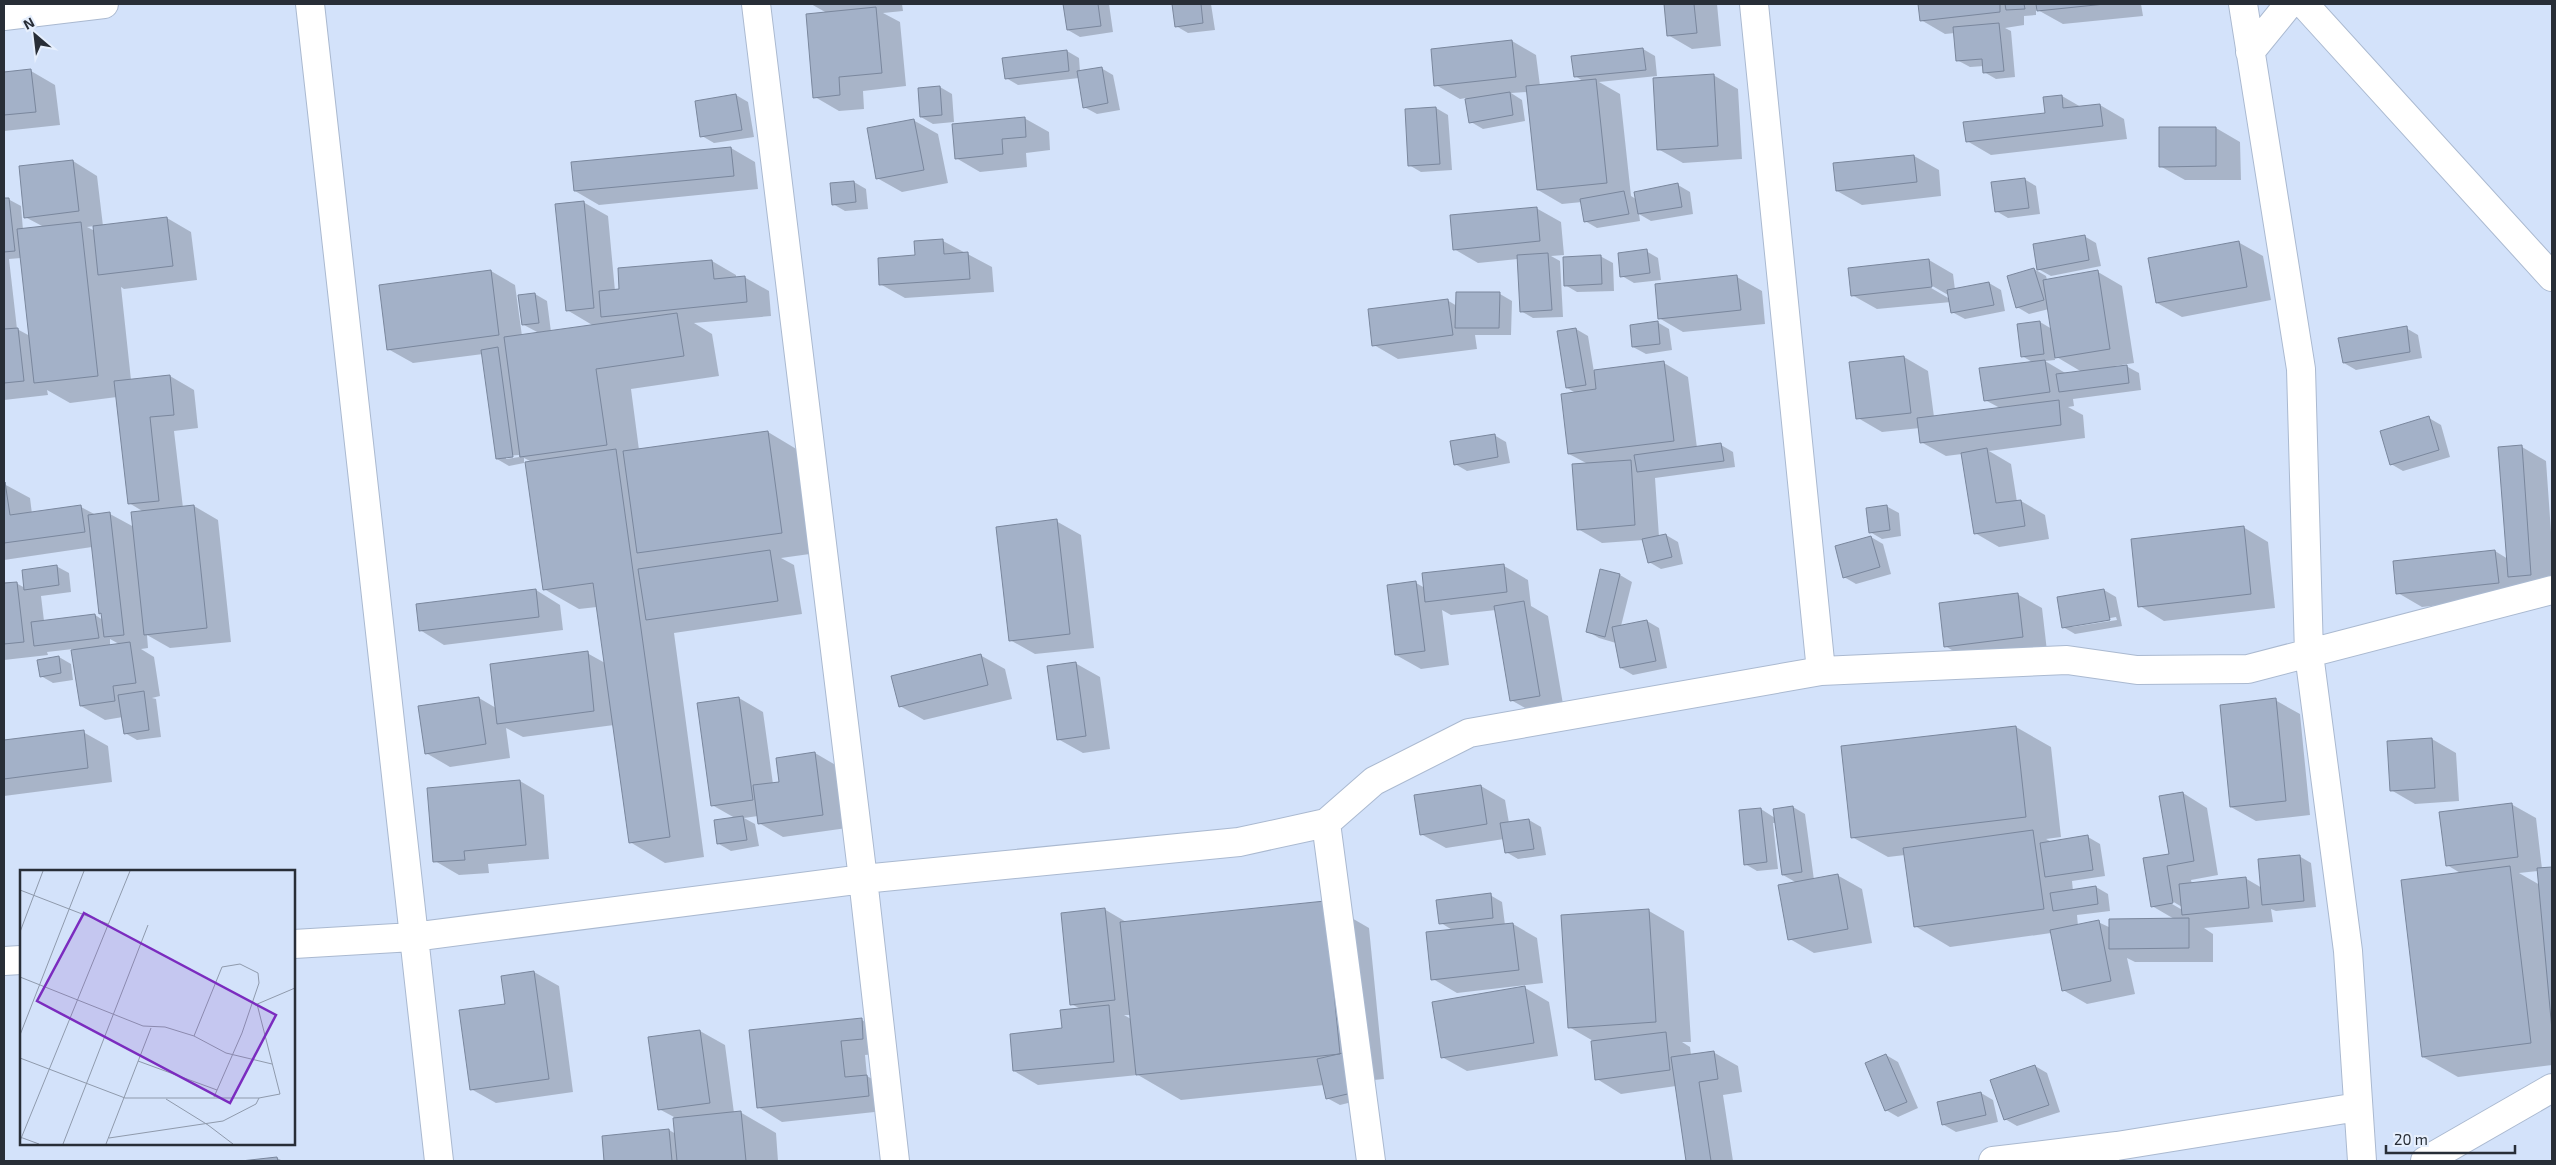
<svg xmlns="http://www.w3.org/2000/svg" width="2556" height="1165" viewBox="0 0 2556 1165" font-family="'Exo 2',sans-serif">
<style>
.shadow{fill:#0003;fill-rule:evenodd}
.building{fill:#a3b1c8;stroke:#7a879d}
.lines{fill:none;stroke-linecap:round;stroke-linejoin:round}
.minor-casing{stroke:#aab9d0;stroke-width:30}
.minor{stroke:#fff;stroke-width:28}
.inset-road{fill:none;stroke:#8f9aac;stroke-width:1}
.view{fill:#7b2cbf;fill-opacity:0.15;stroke:#7b2cbf;stroke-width:2.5}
.inset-edge{fill:none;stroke:#282e37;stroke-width:2.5}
</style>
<rect width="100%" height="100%" fill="#d3e2fa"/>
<path class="shadow" d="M811,4H902L903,11L883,13L900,22L906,86L863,91L864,109L839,111L815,97L827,13Z
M1065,4H1109L1113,32L1080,37L1068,30Z
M1173,4H1211L1215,30L1188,33L1176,26Z
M1666,4H1717L1721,46L1692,49L1668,35Z
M1919,4H2141L2143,16L2063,24L2036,9V15L2024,16V25L2005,28L2011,31L2015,77L1996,79L1984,72V66L1970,67L1957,60L1955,33L1945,34L1921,20Z
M1512,41L1536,55L1540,86L1583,81L1575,76L1643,49L1655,56L1657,76L1599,82L1620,94L1631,196L1636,199L1678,185L1690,192L1693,214L1651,221L1639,214L1640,221L1597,228L1585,221L1582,202L1562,204L1538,190L1528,92L1511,93L1522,100L1525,121L1483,129L1471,122L1466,98L1460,99L1436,85Z
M1067,51L1079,58L1080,72L1101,68L1113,75L1120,110L1097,114L1084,107L1079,78L1018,85L1006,78Z
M31,71L55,85L60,125L4,131V74Z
M1713,75L1738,89L1742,159L1683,163L1658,149Z
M940,87L952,94L954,122L933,124L921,117Z
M736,95L748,102L754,137L714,143L702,136Z
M2062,96L2081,107L2100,105L2124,119L2127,139L1991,155L1967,141L2046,114Z
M1436,108L1448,115L1452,170L1421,172L1409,165Z
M1024,118L1049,132L1050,150L1026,153L1027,167L980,172L956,158Z
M913,120L938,134L948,183L902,192L877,178Z
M2216,128L2240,142L2241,180H2185L2160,166Z
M731,148L755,162L758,189L599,205L575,191Z
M1914,156L1939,170L1941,196L1862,205L1837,191L1835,164Z
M73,161L97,176L103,226L167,218L191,232L197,280L124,289L121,287L131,380L170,376L194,390L198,428L174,431L183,508L194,506L218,520L231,642L170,648L147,635L148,648L141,649L154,657L160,696L152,698L156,699L161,737L137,740L125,733L123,717L105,720L81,706L73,649L47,652L48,655L4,660V584L16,583L25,588L56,566L69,573L71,592L41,596L44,621L95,615L103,620V615L100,613L92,547L4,560V484L30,498L32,514L81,507L96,515L110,514L134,527L144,512L129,503L117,397L70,403L47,390L48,395L4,400V199H8L21,206L23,230L44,227L25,217ZM94,226L95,231L87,227ZM21,258L30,336L17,329L9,259ZM110,639L119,644L110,646Z
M2024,179L2036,186L2040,214L2008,218L1996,211Z
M854,182L866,189L868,209L845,211L833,204Z
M583,202L608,216L615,291L712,261L736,275V278L744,277L769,291L771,316L694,323L712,334L719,376L631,389L639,450L768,432L803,453L817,553L781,558L794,565L802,614L674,633L704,857L665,863L630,842L614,725L523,737L506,728L510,758L450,767L426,753L479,698L496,708L587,653L605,663L597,607L579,609L544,589L532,462L524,458V463L509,466L497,459L483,354L413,363L388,349L491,271L515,285L522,336L539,333L524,325L520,296L535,294L547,301L551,332L594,326L567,310ZM519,455V457L506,459V456Z
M1536,208L1561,222L1564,255L1551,256L1560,261L1563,317L1533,318L1521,311L1518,259L1478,263L1454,249Z
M2084,236L2096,243L2101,266L2051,276L2038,269Z
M943,241L992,267L994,292L905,298L880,284Z
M2238,242L2263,256L2271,300L2182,317L2157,303Z
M1646,251L1658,258L1661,280L1634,283L1622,276Z
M1600,256L1613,263L1614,291L1577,292L1565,285Z
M1929,260L1953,274L1955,290L1989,283L2001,290L2005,311L1965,319L1952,312L1951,302L1877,309L1852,295ZM1927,283L1950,296V299L1926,285Z
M2034,269L2046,276L2047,280L2098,272L2122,286L2134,363L2115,366V368L2126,366L2139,373L2141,390L2073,399L2074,406L2068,407L2083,415L2085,438L1989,451L2011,464L2017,502L2021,501L2045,515L2049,539L1999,547L1975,533L1962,454L1946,456L1921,442L1920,428L1882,432L1858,418L1904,357L1928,371L1934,417L2000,408L1985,400L2034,363L2022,356L2040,322L2052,329L2049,309L2029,314L2017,307ZM2055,356L2082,372L2067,374L2045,361L2055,360Z
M1737,277L1762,291L1765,324L1683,332L1659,318Z
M1457,294H1500L1512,301L1511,335H1475L1477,349L1398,359L1374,345L1447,300L1457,306Z
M1657,322L1669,329L1672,350L1646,354L1633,347Z
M2406,328L2418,335L2422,358L2356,370L2344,363Z
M1576,329L1588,336L1594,372L1664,363L1688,377L1697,448L1721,445L1733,452L1735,467L1655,478L1659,537L1666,535L1678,542L1683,564L1661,569L1649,562L1644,540L1602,543L1578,529L1588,464L1569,454L1576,393L1567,388Z
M2429,418L2441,425L2450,457L2403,471L2391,464Z
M1494,435L1506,442L1510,463L1467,471L1455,464Z
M2522,447L2546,461L2552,546V588L2533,590L2521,583L2523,596L2422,607L2398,593L2495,551L2508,559Z
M1886,506L1899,513L1901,536L1882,539L1870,532Z
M1056,521L1081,535L1094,648L1035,654L1010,640Z
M2243,527L2268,542L2275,608L2164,621L2140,606Z
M1871,537L1883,544L1891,574L1856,584L1844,577Z
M1504,566L1528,580L1531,606L1548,616L1564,710L1536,714L1511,700L1496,610L1451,615L1442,610L1449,665L1421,669L1396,655L1416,583L1425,588Z
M1601,571L1620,575L1632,582L1621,626L1647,621L1659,628L1667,668L1633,675L1621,668L1616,643L1599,638L1587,631Z
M536,590L560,605L563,630L444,645L420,630Z
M2104,590L2116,597L2122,626L2075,634L2063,627L2058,598ZM2116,617L2117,620L2072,627V625Z
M2017,594L2042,608L2047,651L1969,660L1945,646Z
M980,655L1005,669L1012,699L924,720L900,706Z
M59,657L71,664L73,680L53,683L41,676Z
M1075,663L1100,677L1110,749L1083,753L1058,739Z
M739,698L763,712L773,784L780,783L815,753L839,767L847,828L783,837L759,823L758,816L744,818L755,824L759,846L731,851L719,844L735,818L712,805Z
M2275,700L2300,714L2310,815L2256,821L2231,807Z
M2016,727L2051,747L2061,837L2046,839L2052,842L2088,837L2100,844L2105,876L2072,881L2073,891L2096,887L2108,894L2110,911L2077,915L2078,926L2098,922L2111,928L2176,920L2152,906L2170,855L2183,793L2207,808L2218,875L2191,880L2192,884L2245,878L2262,888L2299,856L2311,863L2316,907L2276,911L2271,909L2273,922L2204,928L2213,934V962H2135L2127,958L2135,994L2087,1004L2063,990L2051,933L1950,947L1915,926L1905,855L1888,857L1852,837ZM2172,901L2187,910L2186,912L2172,904Z
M83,732L108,746L112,782L4,796V741Z
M2432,739L2456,753L2459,801L2415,804L2391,790Z
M520,781L544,795L549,859L488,864L489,873L459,875L435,861Z
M1481,786L1505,800L1509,823L1529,820L1541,827L1546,855L1518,859L1506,852L1504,839L1446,848L1421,834Z
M2511,804L2536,818L2542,869L2552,868V1065L2458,1077L2423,1057L2462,874L2447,865ZM2538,871L2540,885L2519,873Z
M1793,807L1805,814L1814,880L1837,875L1862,889L1872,943L1814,953L1790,939L1797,883L1783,875L1776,823H1773L1778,869L1757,871L1745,864L1761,809L1775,818L1774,810Z
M1490,895L1502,902L1505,925L1513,924L1537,938L1543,983L1457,993L1433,979L1454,931L1441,923Z
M1324,902L1369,928L1384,1079L1364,1081L1368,1098L1340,1105L1327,1098L1324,1085L1181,1100L1138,1075L1038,1085L1014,1071L1063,1029L1081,1009L1071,1004L1104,909L1128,923ZM1124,1015H1131V1019Z
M1649,911L1684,931L1691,1042H1682L1690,1047L1691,1055L1713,1052L1738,1066L1742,1092L1723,1095L1733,1161H1687L1676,1086L1621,1094L1597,1079L1595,1042L1569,1027Z
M534,972L559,986L573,1092L496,1103L471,1089L506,1005L502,977Z
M1522,986L1549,1002L1558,1056L1467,1071L1442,1057Z
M862,1020L886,1034L887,1053L865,1055L867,1076L891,1090L893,1110L782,1122L758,1107Z
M700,1031L725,1045L734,1113L740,1112L776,1133L778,1161H605L603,1137L669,1130L676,1134L674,1117L659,1109L650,1038Z
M1886,1055L1898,1062L1918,1108L1898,1117L1886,1110Z
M2035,1066L2047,1073L2060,1112L2017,1126L2005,1119Z
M1981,1093L1993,1100L1998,1122L1956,1132L1944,1125Z
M277,1158L283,1161H251Z"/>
<path class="building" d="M1063,4H1098L1101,26L1067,30Z
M1172,4H1201L1203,23L1175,27Z
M1664,4H1694L1697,33L1667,36Z
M1918,4H2000V12L1920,21Z
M2005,4H2024L2025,9L2006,10Z
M2036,4H2105L2037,11Z
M876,7L882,73L839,77L840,95L813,98L806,14Z
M1999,23L2004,71L1983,73L1982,59L1956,61L1953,27Z
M1512,40L1516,77L1434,86L1431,49Z
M1643,48L1646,70L1574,77L1571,56Z
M1067,50L1069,71L1005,79L1002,58Z
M1102,67L1108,103L1083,108L1077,71Z
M31,69L36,112L4,115V72Z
M1714,74L1718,146L1657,150L1653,78Z
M1596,79L1607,183L1537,190L1526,86Z
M940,86L942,115L920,117L918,88Z
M1510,92L1513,115L1469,123L1465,99Z
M736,94L742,130L700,137L695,101Z
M2062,95L2063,108L2100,104L2103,126L1966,142L1963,122L2045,113L2043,97Z
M1436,107L1440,164L1408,166L1405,109Z
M1025,117L1026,137L1002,139L1003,154L955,159L952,124Z
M914,119L924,170L876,179L867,128Z
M2159,127H2216V166L2159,167Z
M731,147L734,176L574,191L571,162Z
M1914,155L1917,182L1836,191L1833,163Z
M73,160L79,211L24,218L19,166Z
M2025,178L2029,208L1995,212L1991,182Z
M854,181L856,202L832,205L830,183Z
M1678,183L1682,207L1638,214L1634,192Z
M1624,191L1629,214L1584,222L1580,199Z
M4,198H9L15,251L4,252Z
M584,201L594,308L566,311L555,204Z
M1537,207L1540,241L1453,250L1450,215Z
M167,217L173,266L98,275L93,226Z
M81,222L98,376L34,383L17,229Z
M2085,235L2089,260L2037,270L2033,244Z
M943,239L944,254L968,252L970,279L879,285L878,258L915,255L914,241Z
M2239,241L2247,287L2156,303L2148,258Z
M1647,249L1650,273L1620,277L1618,253Z
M1548,253L1552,310L1520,312L1517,255Z
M1601,255L1602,284L1564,286L1563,257Z
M1929,259L1932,287L1851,296L1848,268Z
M712,260L714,279L745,276L747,302L601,317L599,291L619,289L618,268Z
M2034,268L2044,300L2016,308L2007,276Z
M491,270L499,335L387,350L379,285Z
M2098,270L2110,349L2055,358L2043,280Z
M1737,275L1741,310L1658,319L1655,284Z
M1989,282L1994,305L1951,313L1947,290Z
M1456,292H1500L1499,328H1455Z
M535,293L539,323L522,325L518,295Z
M1448,299L1453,335L1372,346L1368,309Z
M677,313L684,356L596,369L607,445L520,457L504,337Z
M1658,321L1660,344L1632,347L1630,325Z
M2040,321L2044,354L2021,357L2017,324Z
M2407,326L2410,352L2343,363L2338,338Z
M18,328L24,381L4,383V329Z
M1576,328L1586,385L1566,388L1557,331Z
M498,347L513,457L496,459L481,350Z
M1904,356L1911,413L1856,419L1849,362Z
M2045,360L2050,392L1984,401L1979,368Z
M1664,361L1674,441L1568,454L1561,394L1596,389L1594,370Z
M2127,365L2129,383L2059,392L2056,374Z
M170,375L174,415L150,417L159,501L128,504L114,381Z
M2059,400L2061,425L1920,443L1917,418Z
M2429,416L2439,450L2390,465L2380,431Z
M768,431L782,533L637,553L623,451Z
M1495,434L1498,457L1454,465L1450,441Z
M1721,443L1724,461L1637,472L1634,455Z
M2522,445L2531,575L2508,577L2498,447Z
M1987,448L1996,503L2021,500L2025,526L1974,534L1961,453Z
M616,449L670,837L629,843L593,583L543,590L525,462Z
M1631,460L1635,525L1577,530L1572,464Z
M5,482L10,515L81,505L85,532L4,543Z
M194,505L207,628L144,635L131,512Z
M1887,505L1890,530L1869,533L1866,508Z
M110,512L124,635L104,637L101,613L99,614L88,515Z
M1057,519L1070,634L1009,641L996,527Z
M2244,526L2251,594L2138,607L2131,539Z
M1666,534L1672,557L1648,563L1642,539Z
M1871,536L1880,567L1843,578L1835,546Z
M770,550L778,601L646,620L638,569Z
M2495,550L2499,583L2396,594L2393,561Z
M1504,564L1507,592L1425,602L1422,573Z
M57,565L59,585L24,590L22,570Z
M1600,569L1620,574L1605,637L1586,632Z
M1416,581L1425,651L1395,655L1387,585Z
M17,582L24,642L4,644V583Z
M536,589L539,617L419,631L416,604Z
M2104,589L2110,620L2062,628L2057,597Z
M2018,593L2023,637L1944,647L1939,603Z
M1524,601L1540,696L1510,701L1494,606Z
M95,614L99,638L34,646L31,622Z
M1647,620L1656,661L1620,668L1612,627Z
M130,642L136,683L113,686L115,701L80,706L71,650Z
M588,651L594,711L497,724L490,664Z
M981,654L988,685L899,707L891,676Z
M59,656L61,673L40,677L37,660Z
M1076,662L1086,736L1057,740L1047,666Z
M144,691L149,730L124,734L118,695Z
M479,697L486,744L425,754L418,706Z
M739,697L753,800L711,806L697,703Z
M2276,698L2286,801L2230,807L2220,705Z
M2016,726L2026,817L1851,838L1841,746Z
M84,730L88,768L4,779V740Z
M2432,738L2435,788L2390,791L2387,741Z
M815,752L823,815L758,824L753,785L779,782L776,758Z
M520,780L526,845L464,851L465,860L433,862L427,788Z
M1481,785L1487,824L1420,835L1414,795Z
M2183,792L2194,861L2167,866L2173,903L2151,907L2143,858L2169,854L2159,796Z
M2512,803L2518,857L2446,866L2439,812Z
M1793,806L1802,872L1782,875L1773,809Z
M1761,808L1767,862L1744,865L1739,810Z
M743,816L747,840L717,844L714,820Z
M1529,819L1534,849L1505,853L1500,823Z
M2033,830L2044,909L1914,927L1903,848Z
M2088,835L2093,870L2045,877L2040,843Z
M2300,855L2304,901L2262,905L2258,859Z
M2510,866L2531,1043L2422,1057L2401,880Z
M2552,867V1030L2537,868Z
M1838,874L1848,929L1788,940L1778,885Z
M2246,877L2249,908L2182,915L2179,884Z
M2096,886L2098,904L2053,911L2050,893Z
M1491,893L1493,918L1439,924L1436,900Z
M1325,901L1340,1054L1136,1075L1120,922Z
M1105,908L1115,1000L1070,1005L1061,913Z
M1649,909L1656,1022L1568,1028L1561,915Z
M2189,918V948L2109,949V919Z
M2099,920L2111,981L2062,991L2050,930Z
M1513,923L1519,970L1431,980L1426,932Z
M534,971L549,1079L470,1090L459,1010L505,1004L501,976Z
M1525,986L1534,1043L1441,1058L1432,1002Z
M1109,1005L1114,1062L1013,1071L1010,1034L1062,1028L1060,1010Z
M862,1018L863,1039L841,1041L845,1077L867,1075L869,1096L757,1108L749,1030Z
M700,1030L710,1103L658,1110L648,1037Z
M1666,1032L1670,1070L1595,1080L1591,1041Z
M1714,1051L1718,1079L1699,1082L1711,1161H1686L1671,1057Z
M1347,1052L1356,1092L1326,1099L1317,1059Z
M1886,1054L1907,1102L1885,1111L1865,1063Z
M2035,1065L2049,1105L2004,1120L1990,1080Z
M1981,1092L1986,1115L1942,1125L1937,1102Z
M741,1111L746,1161H677L673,1118Z
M669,1129L672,1161H604L602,1136Z
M277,1157L278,1161H241Z"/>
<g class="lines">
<defs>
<path id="minor" d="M310,4L439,1161
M756,4L863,879L895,1161
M1754,4L1821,671
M2243,4L2301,369L2309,654L2348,951L2362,1161
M2304,4L2552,277
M4,16L104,4
M2250,52L2289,4
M1326,823L1371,1161
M294,944L413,937L863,879L1239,842L1326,823L1374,781L1469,733L1821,671L2067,660L2137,670L2248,669L2552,590
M4,961L21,960
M1993,1161L2117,1146L2358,1107
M2425,1161L2552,1088"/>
</defs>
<use href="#minor" class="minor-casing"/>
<use href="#minor" class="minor"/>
</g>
<g transform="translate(20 870)">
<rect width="275" height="275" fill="#d3e2fa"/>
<path class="inset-road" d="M0,20L88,54M0,62L23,1M0,107L123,156L145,157L174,166L206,183L252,194M235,135L275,118M0,165L64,1M174,166L202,97L220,94L238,103L239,113L222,163L194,227M0,188L105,228H239L260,224L237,134M118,191L197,220M146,229L188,255L213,274M0,267L19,274M89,268L203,251L236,234L239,228M0,271L110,1M43,274L128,55M86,274L131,158"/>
<path class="view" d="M64,43L256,145L210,233L17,131Z"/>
<rect width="275" height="275" class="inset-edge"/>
</g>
<rect width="2556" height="1165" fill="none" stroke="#282e37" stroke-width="10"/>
<g transform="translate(35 35) rotate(332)" stroke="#e6effd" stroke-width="4" paint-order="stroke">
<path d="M0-4L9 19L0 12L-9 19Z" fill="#282e37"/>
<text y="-8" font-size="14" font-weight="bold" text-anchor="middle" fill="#282e37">N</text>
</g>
<path d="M2386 1145v8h129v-8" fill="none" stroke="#282e37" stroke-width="2.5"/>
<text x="2394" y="1145" font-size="15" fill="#282e37" stroke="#e6effd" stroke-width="4" paint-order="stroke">20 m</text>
</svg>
